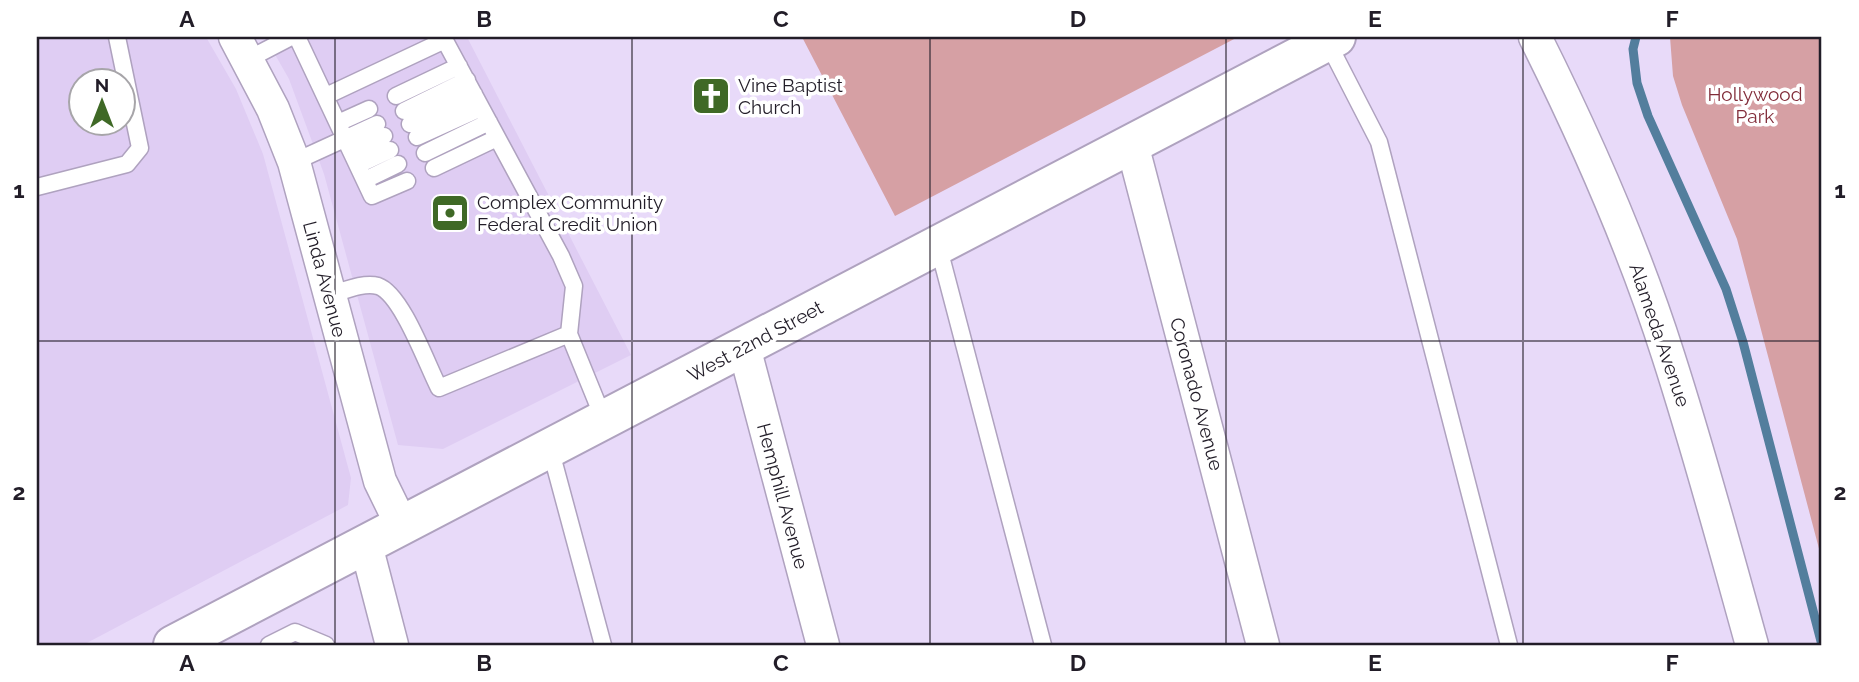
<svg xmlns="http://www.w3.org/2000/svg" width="1859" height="682" viewBox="0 0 1859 682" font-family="Raleway,sans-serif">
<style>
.built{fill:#dfcdf3;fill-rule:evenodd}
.green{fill:#d6a0a4}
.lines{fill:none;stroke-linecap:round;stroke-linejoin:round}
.stream{stroke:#537e9d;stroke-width:9}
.service-casing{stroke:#afa2bf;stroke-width:19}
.minor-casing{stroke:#afa2bf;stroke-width:35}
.tertiary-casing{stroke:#afa2bf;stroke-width:42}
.service{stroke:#fff;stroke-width:16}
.minor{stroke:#fff;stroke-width:32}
.tertiary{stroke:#fff;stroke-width:38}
.grid{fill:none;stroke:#221d28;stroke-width:2;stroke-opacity:0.55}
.labels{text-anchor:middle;stroke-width:7;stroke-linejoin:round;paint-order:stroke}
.poi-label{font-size:19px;fill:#221d28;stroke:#fff;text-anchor:start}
.park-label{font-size:19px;fill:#812c39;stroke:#fff}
.street-label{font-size:19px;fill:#221d28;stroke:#fff}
.neatline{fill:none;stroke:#221d28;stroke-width:2.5}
.grid-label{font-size:23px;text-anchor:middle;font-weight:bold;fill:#221d28}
</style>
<rect width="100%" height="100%" fill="#e8daf9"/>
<path class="built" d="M37,37H206L236,89L263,154L351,478L348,505L83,645H37ZM80,80H122V122H80Z
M265,37H467L631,355L443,449L398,445L324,174L289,79Z"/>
<path class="green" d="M802,37H1238L895,216Z
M1670,37H1822V560L1737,239L1682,105L1673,76Z"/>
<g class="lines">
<path class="stream" d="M1636,37L1633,49L1637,83L1648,116L1726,289L1743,342L1822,645"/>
<defs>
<path id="service" d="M297,37L372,196L407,181
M443,37L561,256L574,286L569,334
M1327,41L1379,142L1509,645
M247,60L291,37
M326,96L445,40
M396,96L459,66
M404,111L467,80
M338,123L369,109
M410,124L474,94
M417,137L481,108
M352,153L384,136
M425,153L489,122
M294,162L377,124
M358,165L390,150
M434,168L497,138
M365,180L398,164
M37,187L127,164L140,148L117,37
M938,245L1043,645
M330,295C344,291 363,282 378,286C402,294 427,365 439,388L569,334L604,420
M550,448L603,645
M269,645L295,632L326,645"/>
<path id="minor" d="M235,37L273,109L294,162L380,481L402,526
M1535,37C1586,139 1633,245 1668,355C1699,451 1725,548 1752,645
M1132,144L1263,645
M744,347L823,645
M366,545L392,645"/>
<path id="tertiary" d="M173,645L1336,37"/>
</defs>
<use href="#service" class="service-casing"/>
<use href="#minor" class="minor-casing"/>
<use href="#tertiary" class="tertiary-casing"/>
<use href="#service" class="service"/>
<use href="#minor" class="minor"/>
<use href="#tertiary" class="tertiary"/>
</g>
<path class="grid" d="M335,37V645M632,37V645M930,37V645M1226,37V645M1523,37V645M37,341H1822"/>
<defs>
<symbol id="church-square" viewBox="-11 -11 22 22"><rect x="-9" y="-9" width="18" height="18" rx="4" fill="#3f6926" stroke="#fff"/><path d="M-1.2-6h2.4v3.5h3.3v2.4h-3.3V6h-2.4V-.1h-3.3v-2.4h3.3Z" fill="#fff"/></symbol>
<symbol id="bank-square" viewBox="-11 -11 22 22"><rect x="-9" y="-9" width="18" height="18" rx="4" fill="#3f6926" stroke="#fff"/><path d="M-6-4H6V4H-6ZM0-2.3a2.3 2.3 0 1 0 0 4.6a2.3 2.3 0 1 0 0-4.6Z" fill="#fff"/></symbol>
</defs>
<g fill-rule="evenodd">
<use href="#church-square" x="689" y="74" width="44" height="44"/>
<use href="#bank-square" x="428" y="191" width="44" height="44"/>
</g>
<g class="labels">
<g class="poi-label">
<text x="738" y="92">Vine Baptist<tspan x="738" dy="22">Church</tspan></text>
<text x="477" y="209">Complex Community<tspan x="477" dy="22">Federal Credit Union</tspan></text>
</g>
<g class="park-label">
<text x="1755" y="101">Hollywood<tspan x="1755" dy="22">Park</tspan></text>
</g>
<g class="street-label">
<text transform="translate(325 279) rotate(75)" y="7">Linda Avenue</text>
<text transform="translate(1660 335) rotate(71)" y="7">Alameda Avenue</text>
<text transform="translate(755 341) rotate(-28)" y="7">West 22nd Street</text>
<text transform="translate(1197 394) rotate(75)" y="7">Coronado Avenue</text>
<text transform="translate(783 496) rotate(75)" y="7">Hemphill Avenue</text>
</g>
</g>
<rect width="1859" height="682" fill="none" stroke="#ffffff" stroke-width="77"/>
<g transform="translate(102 102)"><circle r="33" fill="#ffffff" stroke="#a7a5a9" stroke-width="2"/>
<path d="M0-5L12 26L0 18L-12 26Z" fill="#3f6926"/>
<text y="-10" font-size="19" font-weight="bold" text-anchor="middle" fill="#221d28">N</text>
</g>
<rect x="38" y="38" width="1782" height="606" class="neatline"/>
<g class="grid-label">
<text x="187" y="27">A</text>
<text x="484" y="27">B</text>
<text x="781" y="27">C</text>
<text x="1078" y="27">D</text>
<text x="1375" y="27">E</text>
<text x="1672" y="27">F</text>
<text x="19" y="198">1</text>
<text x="1840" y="198">1</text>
<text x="19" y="500">2</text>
<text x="1840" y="500">2</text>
<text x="187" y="671">A</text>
<text x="484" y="671">B</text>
<text x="781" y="671">C</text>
<text x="1078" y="671">D</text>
<text x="1375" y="671">E</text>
<text x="1672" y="671">F</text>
</g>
</svg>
